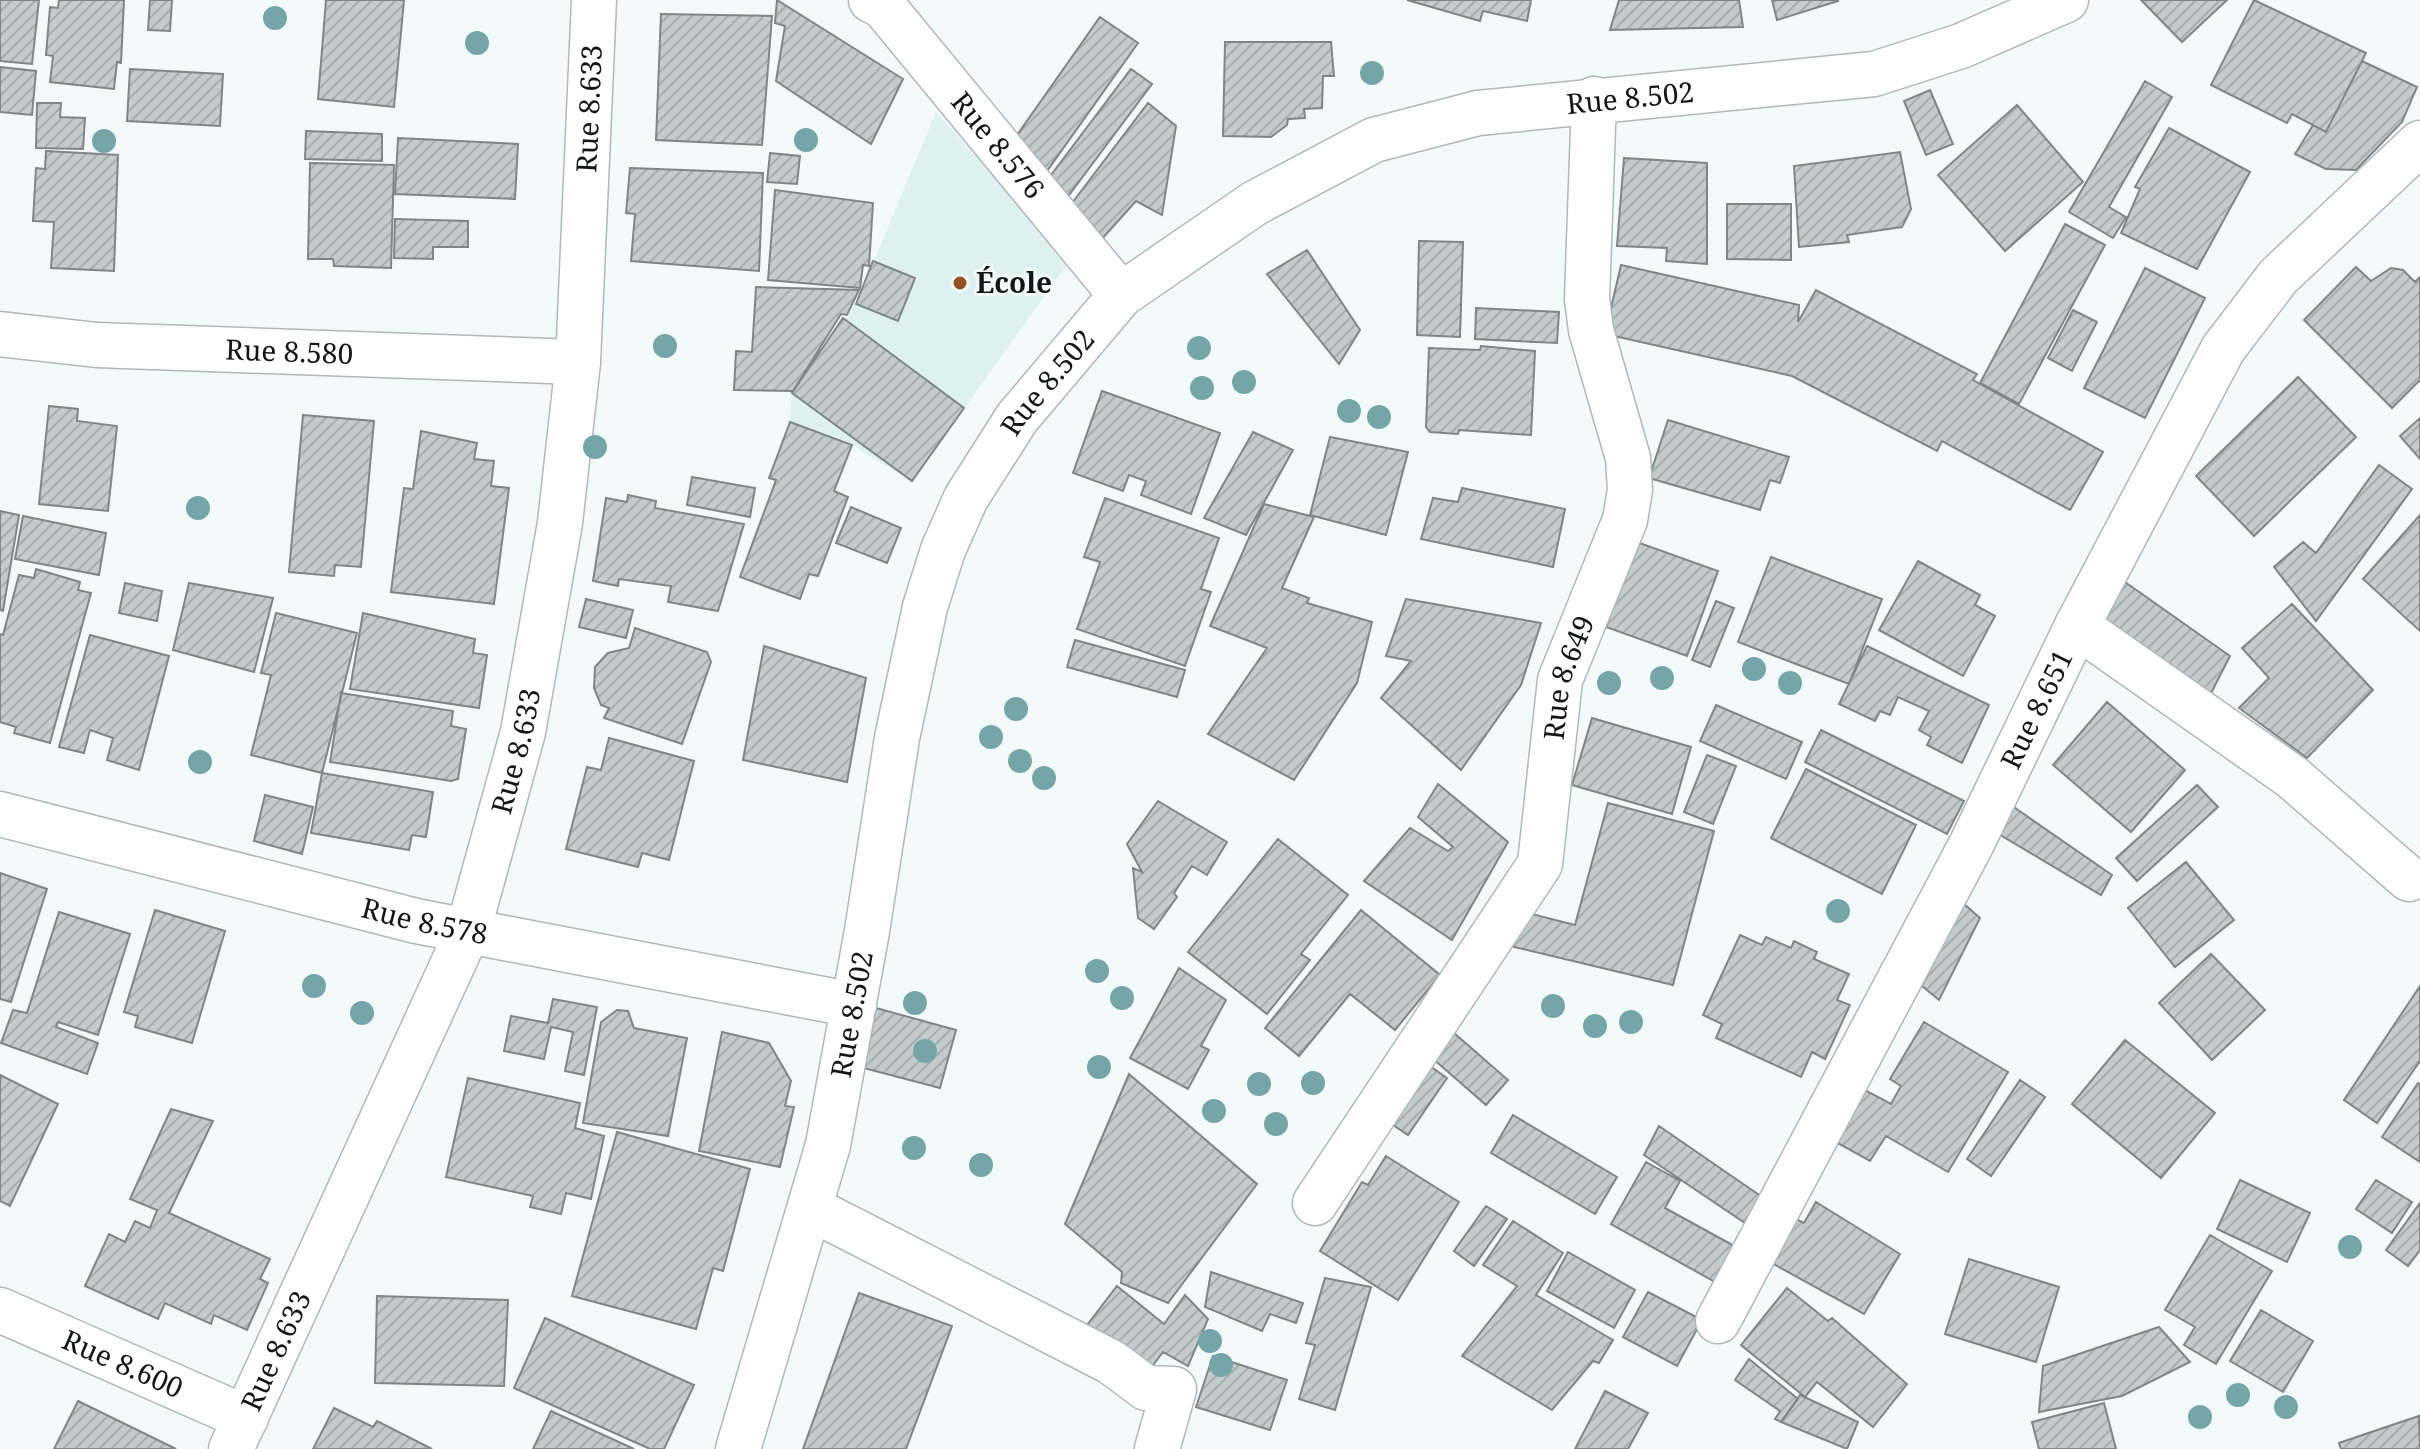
<svg xmlns="http://www.w3.org/2000/svg" width="2420" height="1449" viewBox="0 0 2420 1449" font-family="'Noto Serif',serif">
<style>
.built{fill:#dff0f1}
.building{fill:url(#building-hatch);stroke:#7f8687;stroke-width:2}
.lines{fill:none;stroke-linecap:round;stroke-linejoin:round}
.street-casing{stroke:#b1b8b9;stroke-width:47}
.street{stroke:#fff;stroke-width:44}
.tree{fill:#76a5a8}
.poi-dot{fill:#965226;stroke:#f2fafa;stroke-width:3}
.labels{text-anchor:middle;stroke-width:6;stroke-linejoin:round;paint-order:stroke}
.street-label{font-size:28px;fill:#141717;stroke:#f2fafa}
.poi-label{font-size:28px;font-weight:bold;fill:#141717;stroke:#f2fafa;text-anchor:start}
</style>
<defs>
<pattern id="building-hatch" width="6" height="6" patternUnits="userSpaceOnUse" patternTransform="scale(2)"><rect width="6" height="6" fill="#c3cbcb"/><path d="M-1 1l2-2M0 6l6-6M5 7l2-2" fill="none" stroke="#a7aeae"/></pattern>
</defs>
<rect width="100%" height="100%" fill="#f2fafa"/>
<path class="built" d="M936,112L1070,261L912,481L852,445L790,422L792,393L856,304Z"/>
<path class="building" d="M0,0H39L32,64L0,61Z
M59,0H124L121,63L117,62L114,89L50,82L53,56L46,55L50,7L58,8Z
M150,0H172L170,31L148,30Z
M326,0H404L394,107L318,99Z
M777,0L903,79L871,144L776,81L785,26L775,23Z
M1407,0H1531L1527,21L1483,11L1480,21Z
M1619,0H1739L1743,27L1610,30Z
M1772,0H1837L1838,1L1777,20Z
M2141,0H2227L2182,42Z
M2254,0L2366,53L2326,132L2292,114L2287,123L2211,85Z
M661,14L772,16L762,145L656,140Z
M1100,17L1138,43L1047,171L1010,145Z
M1225,42H1331L1334,76H1323L1322,108L1304,109L1305,118L1288,119L1287,125L1271,137L1223,136Z
M2362,61L2417,87L2402,122L2356,170L2326,169L2295,154L2313,125L2326,132Z
M0,67L36,71L32,115L0,112Z
M130,69L223,74L220,126L127,121Z
M1131,69L1152,84L1066,199L1045,183Z
M2145,81L2172,97L2109,207L2126,217L2113,238L2069,212Z
M1930,90L1953,144L1926,155L1904,101Z
M37,103H61L60,117L85,118L83,149L36,148Z
M1148,103L1176,126L1162,215L1136,201L1100,241L1066,211Z
M2017,105L2083,182L2005,251L1938,175Z
M2169,128L2250,172L2197,269L2121,233L2140,189L2135,187Z
M306,131L382,134V161L305,159Z
M398,138L518,144L515,199L395,194Z
M46,151L118,155L114,271L51,268L54,222L33,221L36,168L45,169Z
M1900,152L1911,209L1902,227L1847,235L1849,242L1799,247L1794,166Z
M770,153L800,156L797,184L767,182Z
M1624,158L1707,163V264L1666,261L1667,248L1617,246Z
M310,163L394,165L391,268L334,266L333,259H308Z
M630,168L763,173L759,271L631,261L635,214L626,213Z
M775,190L873,203L869,266L863,265L860,288L768,280Z
M1727,204H1791V260L1727,259Z
M395,219L468,221V247H433V259L394,258Z
M2065,224L2105,245L2019,404L1980,383Z
M1419,241L1463,242L1460,337L1417,335Z
M1307,250L1360,330L1339,364L1267,274Z
M873,261L915,278L898,321L856,304Z
M1621,265L1799,305L1798,322L1816,290L1977,374L1973,380L2103,452L2070,510L1942,441L1937,451L1792,376L1605,334Z
M2356,267L2371,281L2391,268L2403,270L2415,282L2420,277V380L2392,408L2304,320Z
M2145,268L2205,298L2145,418L2084,388Z
M756,287L859,290L847,315L841,314L793,391L734,390L736,351L752,352Z
M1476,308L1559,312L1557,343L1475,339Z
M2073,310L2097,322L2072,371L2048,358Z
M843,318L964,408L912,481L792,393Z
M1481,346L1535,351L1531,435L1459,430L1458,434L1430,432L1426,427L1429,348L1480,350Z
M2298,377L2356,437L2254,536L2196,476Z
M1102,391L1220,433L1191,514L1141,495L1146,481L1129,475L1123,491L1073,473Z
M49,406L78,409L77,421L117,426L108,511L39,504Z
M303,415L374,421L361,567L335,565L334,576L289,572Z
M2420,418V459L2400,436Z
M1668,420L1789,457L1780,483L1770,480L1760,510L1649,478Z
M790,422L852,445L834,491L848,497L818,576L809,574L800,599L740,577L776,480L769,478Z
M421,431L477,443L474,459L494,461L491,486L509,488L494,604L391,592L404,488L413,489Z
M1253,432L1293,450L1246,535L1204,518Z
M1330,437L1408,452L1386,535L1310,515Z
M2379,465L2412,489L2316,621L2274,567L2303,542L2316,553Z
M692,477L755,488L750,517L687,505Z
M1462,488L1565,509L1553,567L1421,539L1433,498L1458,502Z
M628,495L656,501L655,508L744,524L718,611L668,602L671,586L619,579L618,586L593,581L606,498L627,502Z
M1105,498L1219,538L1201,589L1211,592L1185,666L1077,629L1100,562L1084,557Z
M1264,504L1314,517L1282,588L1309,598L1307,603L1372,622L1357,683L1294,780L1208,734L1267,648L1210,626Z
M851,507L901,528L887,563L836,543Z
M0,511L19,515L3,611L0,610Z
M2420,515V631L2363,579Z
M23,516L106,533L99,575L15,559Z
M1634,541L1718,571L1687,656L1606,627Z
M1771,557L1882,599L1849,684L1738,642Z
M1918,561L1980,595L1975,605L1995,616L1963,676L1879,630Z
M36,569L80,582L78,590L91,593L50,743L14,733L16,727L0,722V634L3,635L19,575L34,578Z
M2125,582L2230,656L2207,701L2096,622Z
M125,583L162,591L157,621L119,613Z
M189,583L273,598L254,672L173,650Z
M586,599L633,610L626,638L579,627Z
M1406,599L1541,623L1521,685L1461,770L1381,698L1411,661L1386,656Z
M1716,601L1734,608L1710,667L1692,660Z
M2292,604L2373,690L2307,758L2239,708L2269,678L2242,648Z
M276,613L357,633L322,773L251,755L271,675L261,673Z
M363,613L475,639L473,653L487,655L479,708L350,689Z
M635,628L707,652L711,662L682,744L604,718L609,708L601,705L594,688L595,667L608,653L629,648Z
M90,635L169,656L139,770L107,760L113,738L90,730L84,753L59,747Z
M1075,640L1185,670L1177,697L1067,667Z
M764,646L866,678L847,782L743,760Z
M1867,646L1989,705L1962,763L1927,745L1931,737L1919,730L1929,711L1898,697L1890,715L1880,711L1875,721L1839,704Z
M341,693L453,711L451,726L466,729L458,779L451,781L330,762Z
M2107,702L2185,770L2131,832L2053,765Z
M1716,705L1802,742L1786,779L1700,741Z
M1592,718L1691,747L1672,814L1572,785Z
M1821,730L1964,801L1947,834L1805,762Z
M609,738L694,761L669,860L642,853L638,867L566,849L587,767L601,770Z
M1707,755L1736,766L1713,824L1684,812Z
M1806,769L1916,825L1882,894L1771,838Z
M322,773L433,792L426,837L412,835L409,850L311,833Z
M1438,784L1508,842L1452,940L1364,881L1410,828L1448,851L1453,847L1418,817Z
M2197,785L2218,807L2137,881L2116,858Z
M265,795L313,807L302,854L254,841Z
M1158,801L1227,842L1207,875L1192,866L1174,893L1177,897L1154,929L1138,918L1133,868L1142,872L1127,844Z
M2005,801L2112,875L2101,895L1997,833Z
M1608,803L1714,831L1673,985L1506,945L1516,910L1575,925Z
M1278,839L1348,895L1301,954L1310,960L1267,1014L1188,952Z
M2186,862L2234,920L2175,967L2128,908Z
M0,873L47,889L11,1002L0,999Z
M1963,903L1980,918L1939,1000L1922,986Z
M155,910L225,931L192,1043L135,1027L138,1016L124,1012Z
M1361,910L1440,975L1395,1030L1350,994L1299,1056L1265,1028Z
M59,912L130,934L98,1035L58,1022L56,1027L98,1043L87,1074L1,1043L13,1010L27,1013Z
M1740,935L1762,945L1766,937L1791,948L1794,941L1817,952L1814,959L1849,974L1837,1000L1850,1005L1825,1059L1812,1052L1801,1077L1716,1038L1722,1024L1703,1015Z
M2211,954L2265,1010L2212,1060L2159,1003Z
M1179,968L1226,1000L1201,1046L1209,1050L1188,1089L1130,1058Z
M2420,986V1061L2377,1123L2344,1100Z
M553,999L597,1007L584,1075L565,1071L573,1032L551,1027L544,1059L504,1051L511,1016L548,1023Z
M876,1008L956,1030L940,1088L860,1067Z
M617,1010L628,1011L634,1028L687,1038L668,1136L583,1123L601,1022Z
M1924,1022L2008,1072L1948,1172L1886,1136L1870,1161L1832,1140L1863,1089L1891,1104L1901,1086L1890,1079Z
M1446,1026L1508,1080L1486,1105L1424,1051Z
M722,1032L769,1043L791,1081L785,1106L794,1107L780,1167L699,1151Z
M2125,1040L2215,1113L2161,1178L2072,1104Z
M1418,1058L1447,1078L1408,1135L1380,1116Z
M1129,1074L1257,1184L1168,1303L1121,1283L1122,1272L1065,1224Z
M0,1075L58,1104L10,1206L0,1201Z
M468,1078L580,1103L575,1128L604,1136L591,1199L566,1193L561,1214L530,1207L533,1196L446,1177Z
M2020,1080L2045,1097L1991,1176L1967,1159Z
M2418,1083L2420,1084V1162L2382,1137Z
M171,1109L213,1121L169,1213L270,1259L260,1279L268,1283L247,1330L214,1315L211,1324L165,1303L158,1319L85,1286L109,1234L125,1242L135,1221L150,1228L157,1210L130,1199Z
M1513,1115L1617,1177L1595,1214L1491,1153Z
M1659,1126L1765,1199L1748,1225L1644,1155Z
M617,1132L750,1169L723,1271L713,1268L696,1329L572,1296Z
M1386,1156L1459,1202L1398,1300L1320,1251L1362,1182L1368,1185Z
M1646,1162L1680,1181L1665,1208L1736,1247L1715,1282L1611,1224Z
M2240,1180L2310,1213L2287,1262L2217,1229Z
M2376,1180L2412,1202L2392,1233L2356,1209Z
M1816,1202L1900,1254L1864,1314L1768,1261L1794,1218L1804,1223Z
M2420,1203V1250L2408,1266L2386,1250Z
M1486,1206L1507,1219L1474,1266L1454,1251Z
M1513,1221L1563,1253L1536,1295L1613,1340L1599,1363L1593,1361L1552,1410L1462,1356L1517,1286L1483,1265Z
M2210,1235L2272,1271L2216,1364L2184,1345L2195,1327L2165,1310Z
M1568,1252L1635,1290L1614,1328L1547,1291Z
M1969,1259L2059,1287L2036,1362L1945,1334Z
M1211,1272L1303,1303L1296,1323L1270,1314L1262,1331L1205,1307Z
M1325,1278L1371,1287L1335,1410L1299,1399L1315,1345L1306,1343Z
M1117,1286L1164,1324L1185,1295L1208,1319L1188,1366L1163,1352L1144,1377L1084,1329Z
M1787,1288L1828,1321L1832,1318L1907,1384L1873,1427L1817,1382L1805,1397L1741,1345Z
M1648,1292L1702,1320L1677,1366L1623,1337Z
M859,1293L952,1326L906,1449H803Z
M377,1296L508,1300L504,1386L375,1383Z
M2261,1310L2313,1341L2283,1392L2230,1361Z
M545,1318L694,1385L664,1449H650L514,1388Z
M2159,1327L2190,1362L2122,1396L2039,1412L2043,1366Z
M1213,1356L1287,1380L1270,1430L1196,1407Z
M1749,1359L1798,1399L1781,1422L1775,1419L1780,1411L1735,1380Z
M1605,1391L1648,1413L1628,1449H1575Z
M1800,1395L1858,1422L1847,1449L1781,1422Z
M78,1401L176,1449H54Z
M2104,1403L2116,1449H2039L2032,1422Z
M334,1408L373,1427L377,1421L432,1449H313Z
M551,1411L634,1449H533Z
M2419,1416L2420,1449H2341L2339,1443Z"/>
<g class="lines">
<defs>
<g id="street">
<path id="s1" d="M871,0L883,6L1121,295"/>
<path id="s2" d="M0,334L97,345L578,362"/>
<path d="M2077,626L2292,777L2409,879"/>
<path id="s3" d="M0,814L416,921L854,1005"/>
<path id="s4" d="M1315,1203L1540,864L1560,680L1625,520L1630,490L1628,458L1591,330L1587,299L1594,99"/>
<path d="M812,1209L1111,1362L1146,1388L1174,1389L1157,1449"/>
<path id="s5" d="M0,1310L246,1418"/>
<path id="s6" d="M1718,1321L1971,845L2077,626L2223,349L2278,277L2420,143"/>
<path id="s7" d="M231,1449L468,931L523,732L560,523L578,362L594,0"/>
<path id="s8" d="M738,1449L828,1145L867,931L897,738L925,607L943,550L966,498L1017,418L1121,295L1255,203L1374,140L1478,113L1874,74L1961,46L2066,0"/>
</g>
</defs>
<use href="#street" class="street-casing"/>
<use href="#street" class="street"/>
</g>
<g class="tree">
<circle cx="275" cy="18" r="12"/>
<circle cx="477" cy="43" r="12"/>
<circle cx="1372" cy="73" r="12"/>
<circle cx="806" cy="140" r="12"/>
<circle cx="104" cy="141" r="12"/>
<circle cx="665" cy="346" r="12"/>
<circle cx="1199" cy="348" r="12"/>
<circle cx="1244" cy="382" r="12"/>
<circle cx="1202" cy="388" r="12"/>
<circle cx="1349" cy="411" r="12"/>
<circle cx="1379" cy="417" r="12"/>
<circle cx="595" cy="447" r="12"/>
<circle cx="198" cy="508" r="12"/>
<circle cx="1754" cy="669" r="12"/>
<circle cx="1662" cy="678" r="12"/>
<circle cx="1609" cy="683" r="12"/>
<circle cx="1790" cy="683" r="12"/>
<circle cx="1016" cy="709" r="12"/>
<circle cx="991" cy="737" r="12"/>
<circle cx="1020" cy="761" r="12"/>
<circle cx="200" cy="762" r="12"/>
<circle cx="1044" cy="778" r="12"/>
<circle cx="1838" cy="911" r="12"/>
<circle cx="1097" cy="971" r="12"/>
<circle cx="314" cy="986" r="12"/>
<circle cx="1122" cy="998" r="12"/>
<circle cx="915" cy="1003" r="12"/>
<circle cx="1553" cy="1006" r="12"/>
<circle cx="362" cy="1013" r="12"/>
<circle cx="1631" cy="1022" r="12"/>
<circle cx="1595" cy="1026" r="12"/>
<circle cx="925" cy="1051" r="12"/>
<circle cx="1099" cy="1067" r="12"/>
<circle cx="1313" cy="1083" r="12"/>
<circle cx="1259" cy="1084" r="12"/>
<circle cx="1214" cy="1111" r="12"/>
<circle cx="1276" cy="1124" r="12"/>
<circle cx="914" cy="1148" r="12"/>
<circle cx="981" cy="1165" r="12"/>
<circle cx="2350" cy="1247" r="12"/>
<circle cx="1210" cy="1341" r="12"/>
<circle cx="1221" cy="1365" r="12"/>
<circle cx="2238" cy="1395" r="12"/>
<circle cx="2286" cy="1407" r="12"/>
<circle cx="2200" cy="1417" r="12"/>
</g>
<circle class="poi-dot" cx="960" cy="283" r="8"/>
<g class="labels">
<g class="street-label">
<text dy="10" stroke="none"><textPath href="#s8" startOffset="1794">Rue 8.502</textPath></text>
<text dy="10" stroke="none"><textPath href="#s7" startOffset="1404">Rue 8.633</textPath></text>
<text dy="10" stroke="none"><textPath href="#s1" startOffset="194">Rue 8.576</textPath></text>
<text dy="10" stroke="none"><textPath href="#s2" startOffset="290">Rue 8.580</textPath></text>
<text dy="10" stroke="none"><textPath href="#s8" startOffset="1122">Rue 8.502</textPath></text>
<text dy="10" stroke="none"><textPath href="#s4" startOffset="596">Rue 8.649</textPath></text>
<text dy="10" stroke="none"><textPath href="#s6" startOffset="690">Rue 8.651</textPath></text>
<text dy="10" stroke="none"><textPath href="#s7" startOffset="756">Rue 8.633</textPath></text>
<text dy="10" stroke="none"><textPath href="#s3" startOffset="438">Rue 8.578</textPath></text>
<text dy="10" stroke="none"><textPath href="#s8" startOffset="450">Rue 8.502</textPath></text>
<text dy="10" stroke="none"><textPath href="#s7" startOffset="108">Rue 8.633</textPath></text>
<text dy="10" stroke="none"><textPath href="#s5" startOffset="134">Rue 8.600</textPath></text>
</g>
<g class="poi-label">
<text x="976" y="293">École</text>
</g>
</g>
</svg>
